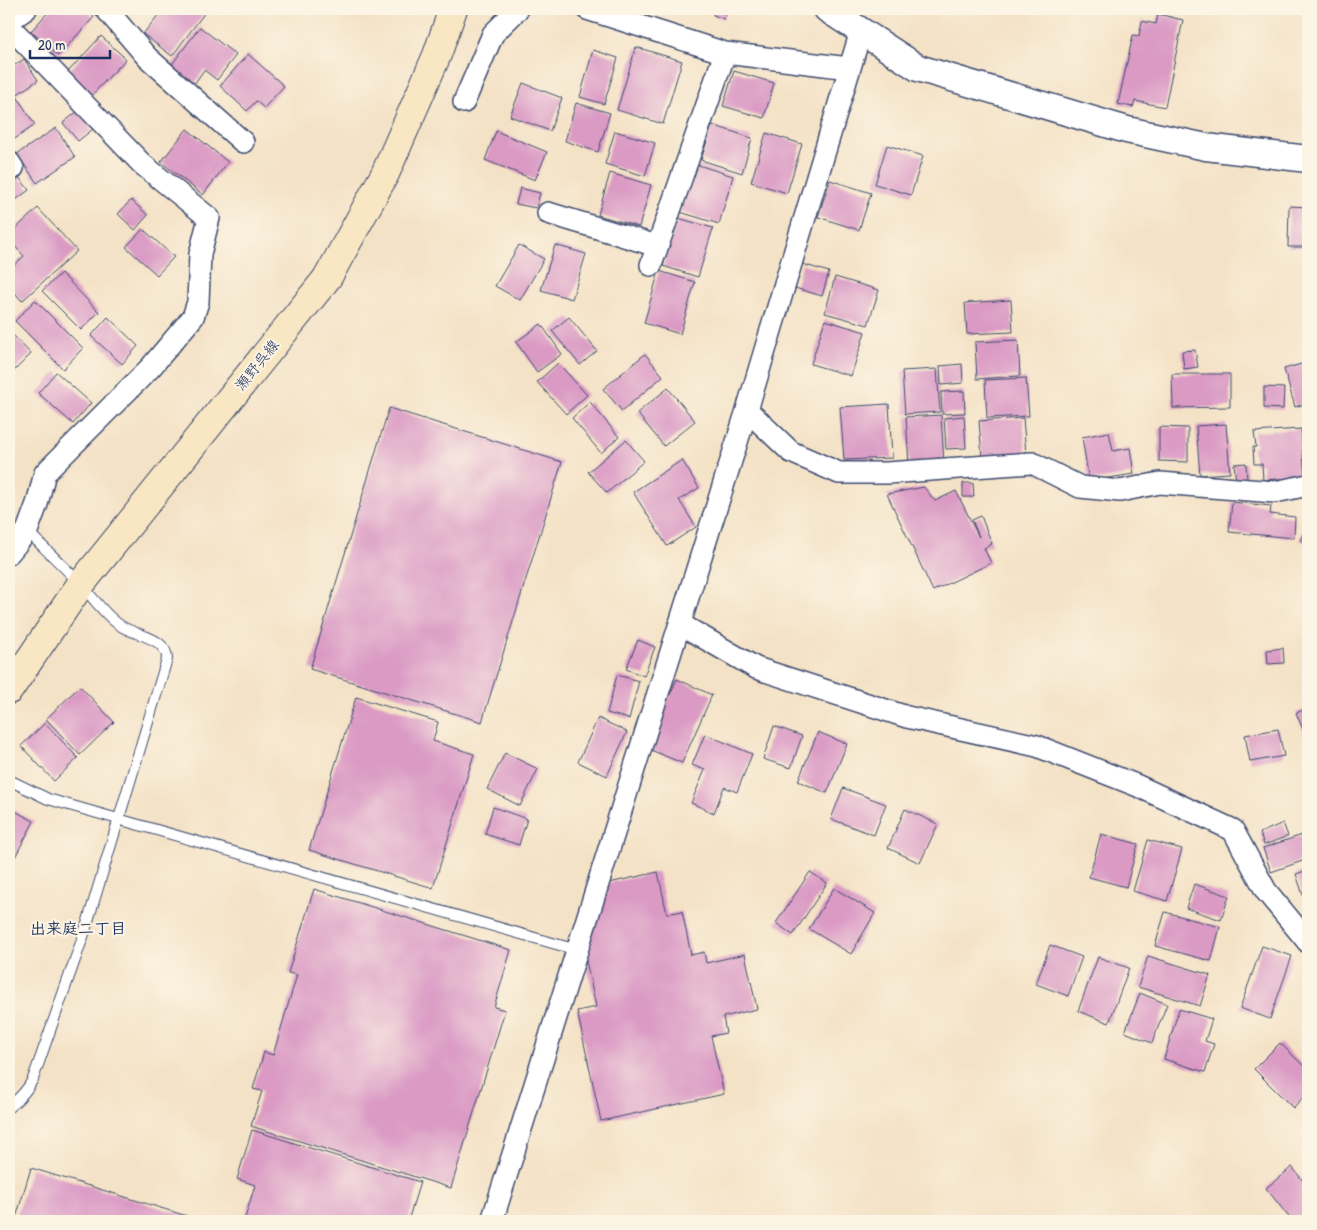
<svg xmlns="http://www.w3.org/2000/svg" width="1317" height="1230" viewBox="0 0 1317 1230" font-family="'Patrick Hand','Klee One',sans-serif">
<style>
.building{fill:#da9ac4}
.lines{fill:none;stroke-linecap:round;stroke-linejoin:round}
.service-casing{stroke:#3c4a6e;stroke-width:12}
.minor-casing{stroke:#3c4a6e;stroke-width:24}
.tertiary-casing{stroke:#3c4a6e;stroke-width:29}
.secondary-casing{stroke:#3c4a6e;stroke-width:30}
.service{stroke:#fff;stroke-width:10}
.minor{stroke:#fff;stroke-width:21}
.tertiary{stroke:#fff;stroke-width:26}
.secondary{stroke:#f9e7c3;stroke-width:28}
.labels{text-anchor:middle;stroke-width:4;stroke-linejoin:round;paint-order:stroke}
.street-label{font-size:15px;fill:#1b2f5e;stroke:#fcf5e5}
.neighbourhood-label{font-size:16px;font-weight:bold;fill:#1b2f5e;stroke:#fcf5e5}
</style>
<rect width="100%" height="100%" fill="#fcf5e5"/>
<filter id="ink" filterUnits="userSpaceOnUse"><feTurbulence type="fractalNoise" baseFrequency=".02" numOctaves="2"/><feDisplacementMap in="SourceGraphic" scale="10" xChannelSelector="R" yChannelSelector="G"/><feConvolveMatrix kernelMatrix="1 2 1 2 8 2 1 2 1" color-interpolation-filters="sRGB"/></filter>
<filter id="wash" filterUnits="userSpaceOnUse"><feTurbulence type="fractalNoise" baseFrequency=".0096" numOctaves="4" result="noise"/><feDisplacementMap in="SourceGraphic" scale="20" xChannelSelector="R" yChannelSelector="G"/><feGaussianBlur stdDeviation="1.12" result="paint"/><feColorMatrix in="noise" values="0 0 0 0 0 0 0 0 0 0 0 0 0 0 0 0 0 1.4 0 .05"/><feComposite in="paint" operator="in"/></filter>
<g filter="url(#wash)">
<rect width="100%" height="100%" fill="#f4e2c6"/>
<g id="blocks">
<path class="building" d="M51,9H84L94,17L58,56L31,31Z
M163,9H203L206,11L172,56L143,34Z
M715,9H727L724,19L713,15Z
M1158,14L1183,20L1165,107L1135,101L1133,107L1118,104L1133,35L1139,36L1142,21L1156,24Z
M200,27L236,55L217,80L204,70L194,84L170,67Z
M101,36L126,59L91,96L67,73Z
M636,47L682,61L663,124L617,110Z
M593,50L618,58L604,104L580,97Z
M248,54L284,86L264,108L256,101L247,111L220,86Z
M24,59L38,80L16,95L35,125L9,143V69Z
M734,71L774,83L764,118L723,106Z
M523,83L562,98L550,131L510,116Z
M576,103L610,113L598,152L565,141Z
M78,111L93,129L78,141L63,123Z
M712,125L752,138L742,173L701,160Z
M56,128L75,157L37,183L17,154Z
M187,129L228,162L203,195L161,162Z
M496,131L547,152L535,180L485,160Z
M615,131L655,143L645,176L605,164Z
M766,133L802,144L787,193L751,182Z
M887,145L923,156L911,195L875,184Z
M695,164L733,176L719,224L680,212Z
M610,173L651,185L639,227L598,215Z
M17,175L29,190L13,202L9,197V182Z
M830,180L871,193L859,230L818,217Z
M520,188L540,193L536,208L516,204Z
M131,200L148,215L135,230L118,214Z
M1289,206L1308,207V247H1288Z
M38,208L77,251L22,301L9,286V270L24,256L9,240V235Z
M678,218L713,228L698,277L663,266Z
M143,229L174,257L157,275L126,247Z
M519,245L544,259L520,300L495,286Z
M555,245L586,254L572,299L541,290Z
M802,264L829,272L822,296L795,288Z
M659,271L695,282L680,334L644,323Z
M61,273L99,312L81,330L42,291Z
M835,277L879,290L868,325L825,313Z
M35,300L83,348L63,369L15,321Z
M1011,300L1013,332L967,334L965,303Z
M108,317L138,346L122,364L91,336Z
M569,317L597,351L580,365L552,331Z
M825,320L865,332L851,376L811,364Z
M541,324L562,354L537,372L516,342Z
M9,331L31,354L9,376Z
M1018,340L1020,376L977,379L975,342Z
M1195,350L1198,367L1184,369L1182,351Z
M645,354L663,376L622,411L603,389Z
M1308,362V403L1295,407L1284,369Z
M558,363L587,395L566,414L537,382Z
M962,364L963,383L941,385L940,366Z
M937,369L940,412L905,414L902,371Z
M56,372L91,403L73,424L38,393Z
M1172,374H1230V407L1173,408Z
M1026,378L1029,416L987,418L985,380Z
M1264,387L1284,388L1283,409L1264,408Z
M668,388L695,421L664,446L637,413Z
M964,391L965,413L942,414L941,392Z
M590,402L619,437L601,453L572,418Z
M889,404L892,458L844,460L840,407Z
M389,408L562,462L482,722L310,669Z
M941,415L944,463L909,465L906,417Z
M964,416L966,448L946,449L944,418Z
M1023,418L1026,454L982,458L979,421Z
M1226,424L1230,473L1200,475L1196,426Z
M1159,427L1188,428V462L1159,461Z
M1301,429L1305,477L1263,480L1262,464H1254L1253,447H1256L1254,432Z
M1109,432L1113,451L1130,448L1134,474L1089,481L1082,437Z
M626,440L644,461L607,493L588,472Z
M682,460L699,488L679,500L696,527L667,546L633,492Z
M1246,463L1247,480L1236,481L1234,464Z
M963,483H973L974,497H963Z
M924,487L935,501L956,491L979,537L972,520L981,516L992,544L984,548L991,563L933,591L887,494Z
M1232,502L1271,506L1270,514L1295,517L1294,538L1229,532Z
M1308,524V544L1300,540Z
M638,640L655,647L644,676L626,669Z
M1283,648L1284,663L1268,664L1267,650Z
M617,675L639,681L629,719L607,713Z
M677,679L712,695L682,763L646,748Z
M80,686L114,722L80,755L46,719Z
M356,697L438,722L433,741L474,754L433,888L309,850Z
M1308,708V741L1296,713Z
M598,718L627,732L607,776L578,762Z
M45,723L78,758L54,781L21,746Z
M774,726L802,736L791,768L763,759Z
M1278,729L1284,756L1250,762L1245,735Z
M818,732L847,744L827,793L798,781Z
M705,734L752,754L737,792L724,787L714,813L691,803L705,770L692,765Z
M505,753L538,769L520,806L487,789Z
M843,788L886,804L874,835L831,819Z
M493,807L527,819L519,845L485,834Z
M9,808L34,821L14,859L9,857Z
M905,809L938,824L920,863L888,848Z
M1283,823L1288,836L1264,845L1260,833Z
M1101,834L1138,844L1126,887L1089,877Z
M1302,835L1308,859L1271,872L1263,848Z
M1148,840L1182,849L1167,901L1133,891Z
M1308,870V897L1304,898L1296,874Z
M658,872L667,914L682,911L691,955L704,952L706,963L745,954L757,1009L723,1017L726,1033L711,1036L724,1094L601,1121L577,1011L596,1007L583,947L600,885Z
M810,872L827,883L793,935L776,923Z
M1194,884L1229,896L1221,920L1186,908Z
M834,888L875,913L851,954L809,929Z
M314,889L511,950L494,1007L505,1010L451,1188L251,1126L262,1091L253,1089L264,1052L273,1055L297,975L288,973Z
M1165,912L1220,927L1211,961L1155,946Z
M1050,945L1082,957L1068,996L1036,984Z
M1262,946L1292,956L1270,1019L1240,1008Z
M1148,956L1210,975L1200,1006L1138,987Z
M1098,957L1129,968L1109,1023L1078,1011Z
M1140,993L1167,1004L1152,1043L1125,1032Z
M1179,1009L1212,1019L1205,1041L1214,1044L1205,1072L1164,1059Z
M1308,1014V1025L1303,1019Z
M1280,1043L1308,1070V1092L1293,1108L1254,1069Z
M252,1130L420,1182L408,1221H244L255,1185L237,1179Z
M1292,1167L1308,1187V1215L1300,1221H1292L1266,1188Z
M31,1168L203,1221H15Z"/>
</g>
</g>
<g filter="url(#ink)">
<use href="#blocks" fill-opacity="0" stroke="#3c4a6e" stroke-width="1"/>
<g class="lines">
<defs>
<path id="service" d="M9,780L48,799L577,950
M9,1107C19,1099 27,1091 33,1079L84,934L167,659C167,637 136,636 121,626C105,616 94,598 81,585C64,566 45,549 27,531"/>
<path id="minor" d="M106,9L147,57L243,142
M587,9L725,53L849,68
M9,21L26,9
M9,26L142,164L209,218L200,254L198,302L193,317L151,367L45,473L37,504L27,531L9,553
M464,102L493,34L518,9
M9,162L13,168L9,171
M548,213L657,246
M651,265L725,53
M747,410L791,452L839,473H887L1032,463L1080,487L1120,491L1160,483L1275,492L1308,485
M680,624L756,668L907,717L1037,746L1138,786L1233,830L1266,891L1308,942
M492,1221L747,410L861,31"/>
<path id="tertiary" d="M827,9L918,68L1127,130L1206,147L1308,159"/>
<path id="secondary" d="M9,690L81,584L328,277L385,174L437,55L453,9"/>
</defs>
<use href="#service" class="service-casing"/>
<use href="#minor" class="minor-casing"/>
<use href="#tertiary" class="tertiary-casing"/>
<use href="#secondary" class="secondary-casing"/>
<use href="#service" class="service"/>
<use href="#minor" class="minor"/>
<use href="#tertiary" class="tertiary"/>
<use href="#secondary" class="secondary"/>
</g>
</g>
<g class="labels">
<g class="street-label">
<text transform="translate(257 365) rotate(-51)" y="5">瀬野呉線</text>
</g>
<g class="neighbourhood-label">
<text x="78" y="934">出来庭二丁目</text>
</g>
</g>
<rect width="1317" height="1230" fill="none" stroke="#fcf5e5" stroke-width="30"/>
<path d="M30 50v8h80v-8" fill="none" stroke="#1b2f5e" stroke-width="2.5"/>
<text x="38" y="50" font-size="15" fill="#1b2f5e" stroke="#fcf5e5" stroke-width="4" paint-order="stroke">20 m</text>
</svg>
